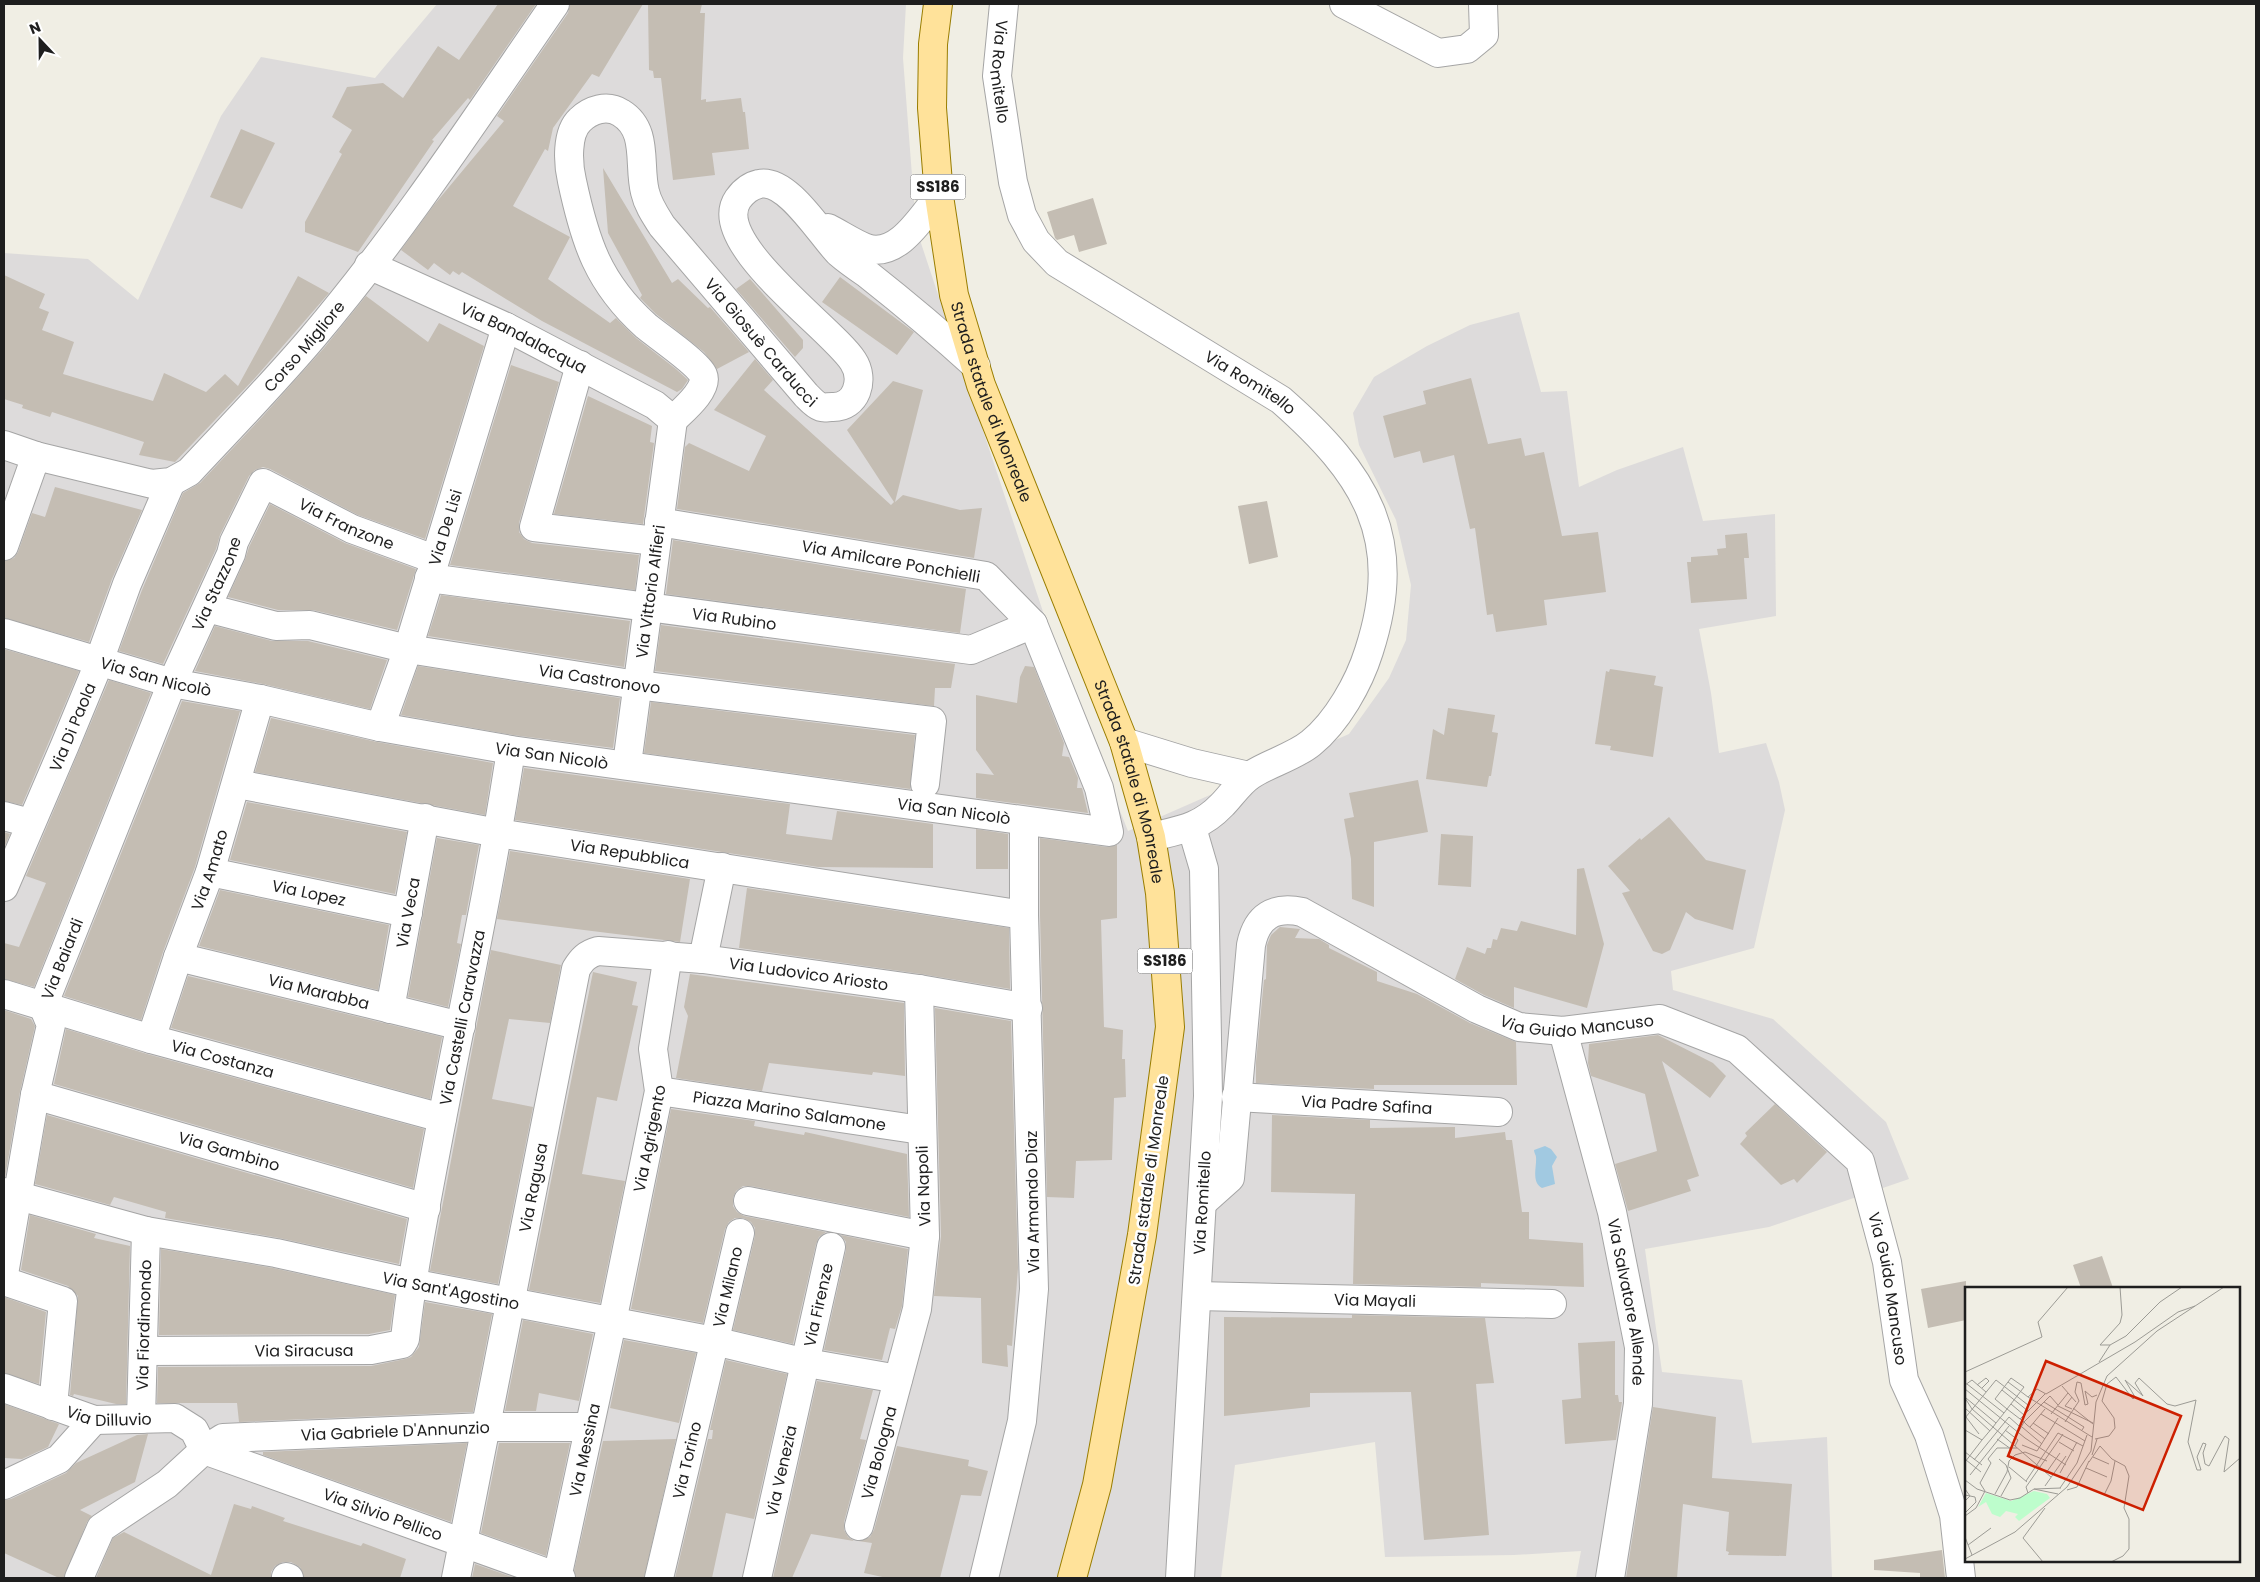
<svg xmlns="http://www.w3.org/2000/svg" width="2260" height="1582" viewBox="0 0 2260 1582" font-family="Poppins,sans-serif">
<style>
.residential{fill:#dddbdb}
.water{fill:#a1c9e1}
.building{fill:#c4bdb3}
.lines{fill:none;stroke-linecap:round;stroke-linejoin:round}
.minor-casing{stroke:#a5a5a5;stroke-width:30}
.major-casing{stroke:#997d00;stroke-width:30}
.minor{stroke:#fff;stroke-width:28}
.major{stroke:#ffe29a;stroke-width:28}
.labels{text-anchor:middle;stroke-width:5;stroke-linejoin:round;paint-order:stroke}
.shield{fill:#fff;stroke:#626262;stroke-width:1}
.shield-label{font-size:15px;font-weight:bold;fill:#1e1e1e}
.street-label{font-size:16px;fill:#1e1e1e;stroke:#fff}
.inset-road{fill:none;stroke:#9c9b95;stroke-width:1}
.view{fill:#cd1f00;fill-opacity:0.15;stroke:#cd1f00;stroke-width:2.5}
.inset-edge{fill:none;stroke:#1e1e1e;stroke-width:2.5}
</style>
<rect width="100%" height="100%" fill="#f0eee4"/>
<path class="residential" d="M437,4H906L903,58L916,228L1055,648L1128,831L1349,734L1389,678L1406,640L1411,585L1396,520L1359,445L1353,413L1374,377L1427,346L1470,325L1519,312L1541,392L1567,391L1579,487L1617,470L1683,447L1703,521L1775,514L1776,616L1699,629L1711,693L1719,753L1766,743L1779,782L1785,810L1754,948L1671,971L1673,990L1773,1019L1886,1122L1909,1179L1769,1227L1645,1249L1662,1372L1742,1380L1752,1443L1827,1437L1832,1577L1576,1578L1581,1551L1514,1555L1385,1557L1375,1442L1235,1465L1221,1578H4V253L88,259L138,300L221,116L261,57L375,78Z"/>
<path class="water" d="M1545,1146L1551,1149L1557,1157L1552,1166L1555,1184L1542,1188C1531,1182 1537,1166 1536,1157C1536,1155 1534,1153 1534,1150Z"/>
<path class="building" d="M498,4H536L470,100L468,98L432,140L434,141L358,252L305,232V222L342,154L339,152L352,130L332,117L347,87L383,83L403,98L438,46L459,60Z
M570,4H643L599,77L592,74L553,128L548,151L545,149L513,206L570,237L548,279L610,323L616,318L636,338L676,369L688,380L682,389L677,392L542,321L462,272L459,275L453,271L450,275L434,263L428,270L401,250L434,205L504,121L497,116L568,13Z
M648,4H702L700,13H705L701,100L706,99V102L741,98L743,112H745L749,149L712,153L715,175L673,180L661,78H654L653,71L649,70Z
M241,129L275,143L242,209L210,197Z
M603,168L672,283L678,279L708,308L710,307L749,352L717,369L704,352L656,314L640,298L642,295L608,233Z
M1093,198L1107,244L1079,252L1074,235L1057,240L1055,238L1047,212Z
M4,275L45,294L39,308L49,312L42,330L74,342L63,374L153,401L164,373L206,392L225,374L238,386L298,276L329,293L255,378L175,462L139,455L144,442L52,412L50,417L22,408L23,405L4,399Z
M840,277L914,332L897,355L822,302Z
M750,279L803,340V348L795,357L736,289Z
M366,296L428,342L439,323L484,346L425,539L358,515L270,469L263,467L255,470L249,476L220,535L216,549L163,664L119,651L142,590L183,493L200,483L263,416L324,348Z
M755,359L773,380L764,390L891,505L894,502L847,430L893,381L923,390L895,502L903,495L960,510L982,508L974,558L677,509L685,447L689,443L749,471L766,436L714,410Z
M511,365L559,382L519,523V532L524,539L532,543L639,555L635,590L450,565Z
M1471,378L1488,444L1521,438L1525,456L1544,452L1562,536L1598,532L1606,592L1544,600L1547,625L1496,632L1493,614L1487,615L1475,528L1470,529L1454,455L1423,463L1420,451L1394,458L1383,416L1426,404L1423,391Z
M588,396L652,426L650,442L654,443L643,524L554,514Z
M55,487L142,510L112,579L89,642L4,618V561L14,558L18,552L32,513L45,517Z
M1267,501L1278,557L1249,564L1238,506Z
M270,504L345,543L416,569L397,630L313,610H278L228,597L245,560L249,547Z
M1747,533L1749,558H1744L1747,599L1691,603L1687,562H1691V557L1718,555L1717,549L1726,548L1725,535Z
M673,540L966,589L960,633L666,594Z
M441,595L630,621L624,667L428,636Z
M661,625L955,664L951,688H935L934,706L655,671Z
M215,626L272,641H308L387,660L370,709L263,684L195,671Z
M4,649L79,671L22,805L4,801Z
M418,666L620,698L613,748L513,735L401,715Z
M1025,666L1034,667L1064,743L1062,756L1069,757L1078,778L1077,788H1082L1088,813L976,798V773L994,775L976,750V695L1017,703L1020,677Z
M1610,669L1656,676L1654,685L1663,687L1653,757L1610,750L1611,746L1595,744L1606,671L1609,672Z
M109,680L151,693L34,987L4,979V943L19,947L46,883L26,876Z
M182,701L240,711L195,867L163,952L141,1020L64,996Z
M651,702L915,735L910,789L644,753Z
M1448,708L1495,715L1492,732L1498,733L1491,776H1489L1487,787L1426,779L1433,729L1444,735Z
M271,718L377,742L493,763L485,815L255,772Z
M524,768L790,804L786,834L832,840L837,811L933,824V868L818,867L515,820Z
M1418,780L1428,832L1374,842V907L1352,899L1351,859L1344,819L1354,817L1349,793Z
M247,802L407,832L395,894L230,860Z
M1669,817L1706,860L1746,870L1733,930L1695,919L1686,912L1670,950L1662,954L1653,951L1622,893L1630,891L1608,866L1640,838L1641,840Z
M976,829L1008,834V869H976Z
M4,832L10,834L4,848Z
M1441,834L1473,836L1471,887L1438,885Z
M437,838L479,845L466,915H462L457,943L461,944L448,1007L408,997Z
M1040,838L1107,847L1117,845V918L1101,920L1104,1027L1123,1030L1122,1059H1125L1126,1097L1114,1098L1112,1160L1076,1161L1074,1198L1047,1197L1040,915Z
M510,851L690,879L680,942L497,919Z
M1584,868L1604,944L1587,1008L1514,987V1008L1484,995L1455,979L1467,947L1485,954L1487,948H1491L1493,939L1497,940L1501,928L1517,931L1521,921L1576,935L1577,869Z
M747,888L1009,928L1010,989L921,974L739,948Z
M220,890L389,925L378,990L199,946Z
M1280,927L1300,929L1295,938L1319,939L1329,945V948L1377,972V981L1417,994L1470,1023L1516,1042L1517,1085H1374V1089L1256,1083V1062L1264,980L1266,979L1267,945L1271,935Z
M491,950L561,965L550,1023L509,1019L492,1099L533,1107L498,1284L430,1271Z
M593,972L637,982L632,1005L638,1006L617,1101L597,1097L582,1174L625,1181L600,1303L529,1290Z
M690,974L904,1003L905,1076L873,1072L872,1075L769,1063L762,1091L676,1078L688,1016L684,1007Z
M188,976L442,1037L430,1099L171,1028Z
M935,1008L1011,1021L1018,1268L1012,1346L1007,1345L1008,1367L982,1363L981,1298L934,1296L941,1236Z
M4,1010L31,1019L35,1026L20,1092L5,1177Z
M66,1029L147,1054L424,1129L413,1188L54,1084Z
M1658,1035L1713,1063L1726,1076L1710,1098L1662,1061L1699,1176L1687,1180L1691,1191L1628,1211L1615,1164L1657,1151L1645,1094L1591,1076L1588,1063L1589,1044Z
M1775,1104L1827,1152L1797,1183L1794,1179L1781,1185L1740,1144L1747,1136L1745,1133Z
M671,1109L755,1121L754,1126L804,1135L805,1132L907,1154L909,1217L751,1186H743L736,1191L733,1198V1206L737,1212L744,1216L826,1232L819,1237L816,1244L793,1344L733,1330L755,1236V1228L751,1222L743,1218H735L729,1222L725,1229L703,1323L631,1309Z
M47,1115L407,1219L399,1264L279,1238L165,1218L166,1212L114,1197L110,1205L35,1184Z
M1272,1115L1370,1120V1128L1455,1127V1138L1505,1132L1506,1140H1512L1522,1212H1529V1239L1583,1243L1584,1287L1481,1283V1287L1353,1284L1355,1194L1271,1192Z
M30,1215L96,1234L94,1238L130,1246L126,1404H116L74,1394L73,1396L70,1395L78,1296L68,1286L21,1270Z
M841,1235L908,1249L902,1306L895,1329L890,1328L882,1360L824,1350L846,1250V1242Z
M161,1249L273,1268L395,1295L390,1330L369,1334L159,1335Z
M2102,1256L2113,1288H2081L2073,1265Z
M1966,1281V1320L1928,1328L1921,1289Z
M4,1297L46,1312L39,1384L4,1373Z
M425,1302L492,1314L473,1412L239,1422L237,1403H157L158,1367L371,1366L405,1359L411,1357L419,1347Z
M1352,1315L1485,1318L1494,1383L1476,1384L1489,1535L1424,1540L1411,1392L1310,1393V1407L1224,1416V1317L1352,1318Z
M523,1320L593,1334L579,1401L539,1393L536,1411H505Z
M624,1340L696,1353L679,1423L610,1408Z
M1615,1341V1395H1618L1619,1402H1622L1616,1440L1565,1444L1562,1400L1581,1398L1578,1343Z
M726,1360L787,1374L754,1519L726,1513L712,1578H675L708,1439H712L713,1430H710Z
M817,1381L873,1390L860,1439L866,1440L844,1522V1530L848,1537L854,1541L811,1534L792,1578H773Z
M4,1404L59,1424L48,1447L22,1459L4,1458Z
M1653,1407L1716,1417L1712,1478L1792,1484L1786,1556L1728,1555L1729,1552L1726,1551L1729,1512L1683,1504L1677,1578H1626Z
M148,1434L135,1482L80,1510L92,1516L87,1522L64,1578H59L4,1553V1500L11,1499L66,1473L76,1463L137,1435Z
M676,1439L644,1578H576L574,1571L603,1441Z
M467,1443L451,1522L263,1455V1452Z
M499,1443H570L546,1556L481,1533Z
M897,1446L969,1460L968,1466L988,1471L981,1496L961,1495L940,1578H887L864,1573L872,1543L858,1541L870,1537L874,1530Z
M234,1504L251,1509L252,1506L285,1518L283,1521L361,1546L363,1543L406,1559L400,1578H304L300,1567L291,1562H283L275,1566L271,1572V1578H96L113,1538L124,1532L211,1575Z
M1942,1550L1945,1578H1920V1573L1874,1570V1560Z
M475,1564L515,1578H472Z"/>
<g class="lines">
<defs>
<g id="minor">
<path id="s1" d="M1004,4L997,76L1013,182L1022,215L1036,241L1057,263L1281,400C1365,474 1406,537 1369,651C1359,683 1337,722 1311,743C1294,757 1269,763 1251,775C1240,782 1231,796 1222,805C1200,828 1180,830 1151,837"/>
<path d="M1344,4L1438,53L1467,49L1484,35L1483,4"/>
<path d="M828,228C840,234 853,243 866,248C898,259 922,216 939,196"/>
<path id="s2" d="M369,265L506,327L655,405L673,420"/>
<path d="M580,365L534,527L656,541"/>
<path id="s3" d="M673,420C682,411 709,389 703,375C698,363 658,336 646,326C598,283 585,242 572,181C568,164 566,133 580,120C590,110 607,104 621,113C649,130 638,165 645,192C648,205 655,215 662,226L806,395C810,399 815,405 821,407C824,408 828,407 832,407C857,408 865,379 853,361C832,328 708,242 738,199C743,192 750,186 759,184C787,177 821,235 839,253C847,260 857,267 866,273C904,303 940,333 976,366"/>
<path d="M4,445L36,456"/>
<path id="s4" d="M4,546L36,456L152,484L171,482L189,472C230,428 273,384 312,338C401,233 477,117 555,4"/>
<path id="s5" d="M429,578L971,650L1033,624"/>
<path id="s6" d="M207,608L276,626L310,625L408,649L637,685L932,721L925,784"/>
<path id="s7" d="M4,633L172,683L260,699L380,727L511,750L1109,832L1099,788L1033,624L986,576L659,522"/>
<path id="s8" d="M380,727L408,649L506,327"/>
<path d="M1124,742L1192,763L1249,776"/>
<path id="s9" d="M627,764L673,420"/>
<path id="s10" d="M237,784L498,833L1024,915"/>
<path d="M4,816L30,823"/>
<path id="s11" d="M210,872L408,913"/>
<path id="s12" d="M4,887L65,745L94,675L127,584L171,482"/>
<path id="s13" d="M178,957L461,1026"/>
<path d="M703,959L722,867"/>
<path id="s14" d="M4,994L151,1039L442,1118"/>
<path id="s15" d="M390,1009L425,818"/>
<path id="s16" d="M1563,1031L1612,1212L1639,1347L1638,1404L1610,1578"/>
<path id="s17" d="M151,1039L178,957L210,872L260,699"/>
<path id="s18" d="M659,1091L921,1130"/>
<path id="s19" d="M35,1095L426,1208"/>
<path id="s20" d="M1236,1097L1498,1112"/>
<path id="s21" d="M4,1192L146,1231L276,1253L411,1283L714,1341L807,1363L898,1379"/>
<path d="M748,1201L925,1236"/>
<path id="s22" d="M1202,1203L1230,1178L1251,945C1257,916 1274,906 1302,912L1477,1009L1519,1027L1563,1031L1660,1019L1737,1049L1860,1161L1887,1262L1904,1380L1929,1435L1954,1515L1961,1578"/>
<path id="s23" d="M4,1274L35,1095L51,1025L43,1006L172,683L231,554L234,542L263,483L352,529L434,559"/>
<path d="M4,1281L63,1301L53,1406"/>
<path id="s24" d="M1197,1296L1552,1304"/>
<path id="s25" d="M143,1351L371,1350L402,1344L405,1339C412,1274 425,1209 437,1145C462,1013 491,882 511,750"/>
<path id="s26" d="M4,1388L94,1420L175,1418L194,1430L204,1450"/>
<path id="s27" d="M141,1419L146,1231"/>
<path id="s28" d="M204,1450L561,1578"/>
<path d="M4,1485L59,1459L94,1420"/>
<path id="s29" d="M859,1526L917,1309L925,1236L919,989"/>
<path d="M286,1577L289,1578"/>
<path id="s30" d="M79,1578L101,1528L167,1484L204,1450L223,1438L486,1427H589"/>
<path id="s31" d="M456,1578L576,969C582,959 587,954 598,951L703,959L919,989L1028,1008"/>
<path id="s32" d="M557,1578L612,1322L659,1091L653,1049L668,955"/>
<path id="s33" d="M659,1578L740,1233"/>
<path id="s34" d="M757,1578L831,1247"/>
<path d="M984,1578L1022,1421L1034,1289L1024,915V821"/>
<path id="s35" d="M1180,1578L1208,1096L1204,869L1192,828"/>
</g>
<g id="major">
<path id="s36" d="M938,4L933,44L932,108L939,196L954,295L981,385L1124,742L1151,837L1160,893L1170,1027L1142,1235L1097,1485L1072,1578"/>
</g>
</defs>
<use href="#minor" class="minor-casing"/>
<use href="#major" class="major-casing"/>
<use href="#minor" class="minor"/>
<use href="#major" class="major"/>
</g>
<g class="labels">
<g class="shield">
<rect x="910.5" y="174.5" width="55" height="25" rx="4"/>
<rect x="1137.5" y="948.5" width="55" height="25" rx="4"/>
</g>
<g class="shield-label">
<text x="938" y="192">SS186</text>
<text x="1165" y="966">SS186</text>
</g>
<g class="street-label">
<text dy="6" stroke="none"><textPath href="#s1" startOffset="68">Via Romitello</textPath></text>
<text dy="6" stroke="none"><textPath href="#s2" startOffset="171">Via Bandalacqua</textPath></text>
<text dy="6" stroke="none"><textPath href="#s3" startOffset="684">Via Giosuè Carducci</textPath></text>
<text dy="6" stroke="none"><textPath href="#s4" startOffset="425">Corso Migliore</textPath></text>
<text dy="6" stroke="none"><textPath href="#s1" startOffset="501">Via Romitello</textPath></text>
<text dy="6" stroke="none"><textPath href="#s36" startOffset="406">Strada statale di Monreale</textPath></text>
<text dy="6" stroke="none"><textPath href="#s23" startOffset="935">Via Franzone</textPath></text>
<text dy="6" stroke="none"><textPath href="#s8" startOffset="210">Via De Lisi</textPath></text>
<text transform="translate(891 561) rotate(10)" y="6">Via Amilcare Ponchielli</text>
<text dy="6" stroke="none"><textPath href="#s23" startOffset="731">Via Stazzone</textPath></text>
<text dy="6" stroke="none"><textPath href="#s9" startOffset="174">Via Vittorio Alfieri</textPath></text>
<text dy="6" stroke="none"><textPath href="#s5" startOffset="308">Via Rubino</textPath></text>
<text dy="6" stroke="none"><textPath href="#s7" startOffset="158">Via San Nicolò</textPath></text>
<text dy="6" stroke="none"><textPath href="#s6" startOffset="400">Via Castronovo</textPath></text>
<text dy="6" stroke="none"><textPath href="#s12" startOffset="174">Via Di Paola</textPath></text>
<text dy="6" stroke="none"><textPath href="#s7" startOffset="562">Via San Nicolò</textPath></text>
<text dy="6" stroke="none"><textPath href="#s36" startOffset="811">Strada statale di Monreale</textPath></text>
<text dy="6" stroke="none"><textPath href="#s7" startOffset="968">Via San Nicolò</textPath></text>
<text dy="6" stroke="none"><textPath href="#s10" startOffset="399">Via Repubblica</textPath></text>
<text dy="6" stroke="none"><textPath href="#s17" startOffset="179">Via Amato</textPath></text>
<text dy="6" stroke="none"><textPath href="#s11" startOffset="101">Via Lopez</textPath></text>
<text dy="6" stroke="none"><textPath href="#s15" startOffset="98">Via Veca</textPath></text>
<text dy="6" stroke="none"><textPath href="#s23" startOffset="325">Via Baiardi</textPath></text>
<text dy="6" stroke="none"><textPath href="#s31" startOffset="862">Via Ludovico Ariosto</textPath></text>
<text dy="6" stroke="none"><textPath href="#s13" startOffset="145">Via Marabba</textPath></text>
<text dy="6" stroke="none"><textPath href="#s25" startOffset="592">Via Castelli Caravazza</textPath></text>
<text dy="6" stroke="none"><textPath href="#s22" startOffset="645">Via Guido Mancuso</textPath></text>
<text dy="6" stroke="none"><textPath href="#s14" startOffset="228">Via Costanza</textPath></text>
<text dy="6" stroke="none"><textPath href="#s20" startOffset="131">Via Padre Safina</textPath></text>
<text dy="6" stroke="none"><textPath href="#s18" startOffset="132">Piazza Marino Salamone</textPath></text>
<text dy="6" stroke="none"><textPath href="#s32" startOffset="449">Via Agrigento</textPath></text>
<text dy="6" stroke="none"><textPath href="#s19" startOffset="202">Via Gambino</textPath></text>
<text transform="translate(1148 1180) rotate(-82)" y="6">Strada statale di Monreale</text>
<text transform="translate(923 1186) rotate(-92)" y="6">Via Napoli</text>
<text dy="6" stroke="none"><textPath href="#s31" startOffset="398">Via Ragusa</textPath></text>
<text transform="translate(1032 1202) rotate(-91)" y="6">Via Armando Diaz</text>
<text dy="6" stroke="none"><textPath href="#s35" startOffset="376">Via Romitello</textPath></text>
<text dy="6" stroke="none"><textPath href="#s33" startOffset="299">Via Milano</textPath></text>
<text dy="6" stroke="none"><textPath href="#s22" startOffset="1109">Via Guido Mancuso</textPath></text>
<text dy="6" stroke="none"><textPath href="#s21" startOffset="458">Via Sant'Agostino</textPath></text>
<text dy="6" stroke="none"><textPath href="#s24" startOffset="178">Via Mayali</textPath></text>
<text dy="6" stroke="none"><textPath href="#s16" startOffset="279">Via Salvatore Allende</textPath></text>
<text dy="6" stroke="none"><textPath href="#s34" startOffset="280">Via Firenze</textPath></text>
<text dy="6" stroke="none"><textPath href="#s27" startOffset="94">Via Fiordimondo</textPath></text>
<text dy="6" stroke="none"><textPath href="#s25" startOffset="161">Via Siracusa</textPath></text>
<text dy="6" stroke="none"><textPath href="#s26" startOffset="110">Via Dilluvio</textPath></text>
<text dy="6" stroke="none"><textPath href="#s30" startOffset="379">Via Gabriele D'Annunzio</textPath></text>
<text dy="6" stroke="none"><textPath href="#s32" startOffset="131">Via Messina</textPath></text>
<text dy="6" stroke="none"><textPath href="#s29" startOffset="76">Via Bologna</textPath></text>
<text dy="6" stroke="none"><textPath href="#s33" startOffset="121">Via Torino</textPath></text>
<text dy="6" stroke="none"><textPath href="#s34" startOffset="110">Via Venezia</textPath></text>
<text dy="6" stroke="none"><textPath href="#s28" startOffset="190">Via Silvio Pellico</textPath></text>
</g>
</g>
<g transform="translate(1965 1287)">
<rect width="275" height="275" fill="#f0eee4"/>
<path d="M69,204L82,207L85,211L54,234L50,230L53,227L41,224L35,230L27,227L21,215L13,220L21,206L46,214Z" fill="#bdfdcc"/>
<path class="inset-road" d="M145,58L161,49L195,15L217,0M134,75L145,58H135L155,36L157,28L155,0M0,85L77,50L73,35L103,0M43,95L63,110L72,102L81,107L170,55L213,25L230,19M2,97L39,126M0,98L7,93L21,105M12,98L21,91L24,94L17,101M97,99L111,115M0,102L60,151L101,178M37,103L63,124M63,110L127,150M107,110L100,119L107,122M0,111L7,122L86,190M1,111L31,136M79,115L119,140L117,143M46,117L59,128M93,119L128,136M0,121L25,144M108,121L128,137M76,127L120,154M86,127L103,106M1,130L14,147M0,131L31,93L63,118M55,132L80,107M100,135L114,114L110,105L112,95L116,96L120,118L123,117L120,104L127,110L132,108M68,136L84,147M57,140L77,157M65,140L80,122M0,143L17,153M40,143L53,153L50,159M50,151L59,135L85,109L93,118M32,152L46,162M130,152L144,149L150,141L149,131L137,114L142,97L151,90L168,112L170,110L160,93L178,109L170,96L174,91L202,117L210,119L231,113L223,155L232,183H236L232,170L238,156L241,157L238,166L240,177L244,179L260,149L264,152L259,185L275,171M94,155L109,164M57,158L72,164L93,131M0,165L17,178M127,168L132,152M128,170L144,177M34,172L41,178L46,191L36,209M1,173L16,185M9,173L44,130L54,139M0,175L17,153L28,140L31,136L39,126L42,122L49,113L59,100L46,91L30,112L42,122L59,135L62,138L80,152M124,175L135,159L147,172L160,179L164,189L159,221L164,232V262L158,269L146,275M44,180L62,195M121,181L142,190M81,186L95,166M95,186L112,155M5,188L44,139M0,193L12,202L45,213L55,211L69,202L93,207M61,194L93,146L118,159M80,199L101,169M95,201L112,176L122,148M0,202L5,209L0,214M69,202L96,201M102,203L112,200L124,174M63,206L61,200L98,147M30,207L42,185L44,174L50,168L60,165L82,174M0,208L10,210L11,215L0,226M139,208L146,194L150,174M0,229L11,221L20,204L15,196L26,176L23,172L27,167L32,161H52M0,250L7,268M3,258L26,241M0,272L50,245L102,200L126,164L131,115L142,89L192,44L259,0M78,275L58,251L80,221"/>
<path class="view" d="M81,74L216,129L178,223L43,169Z"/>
<rect width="275" height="275" class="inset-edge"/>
</g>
<rect width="2260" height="1582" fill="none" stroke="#1e1e1e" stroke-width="10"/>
<g transform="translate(40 40) rotate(338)" stroke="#ffffff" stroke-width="4" paint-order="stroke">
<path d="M0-4L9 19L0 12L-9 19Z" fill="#1e1e1e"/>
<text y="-8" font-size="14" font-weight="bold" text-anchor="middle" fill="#1e1e1e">N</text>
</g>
</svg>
